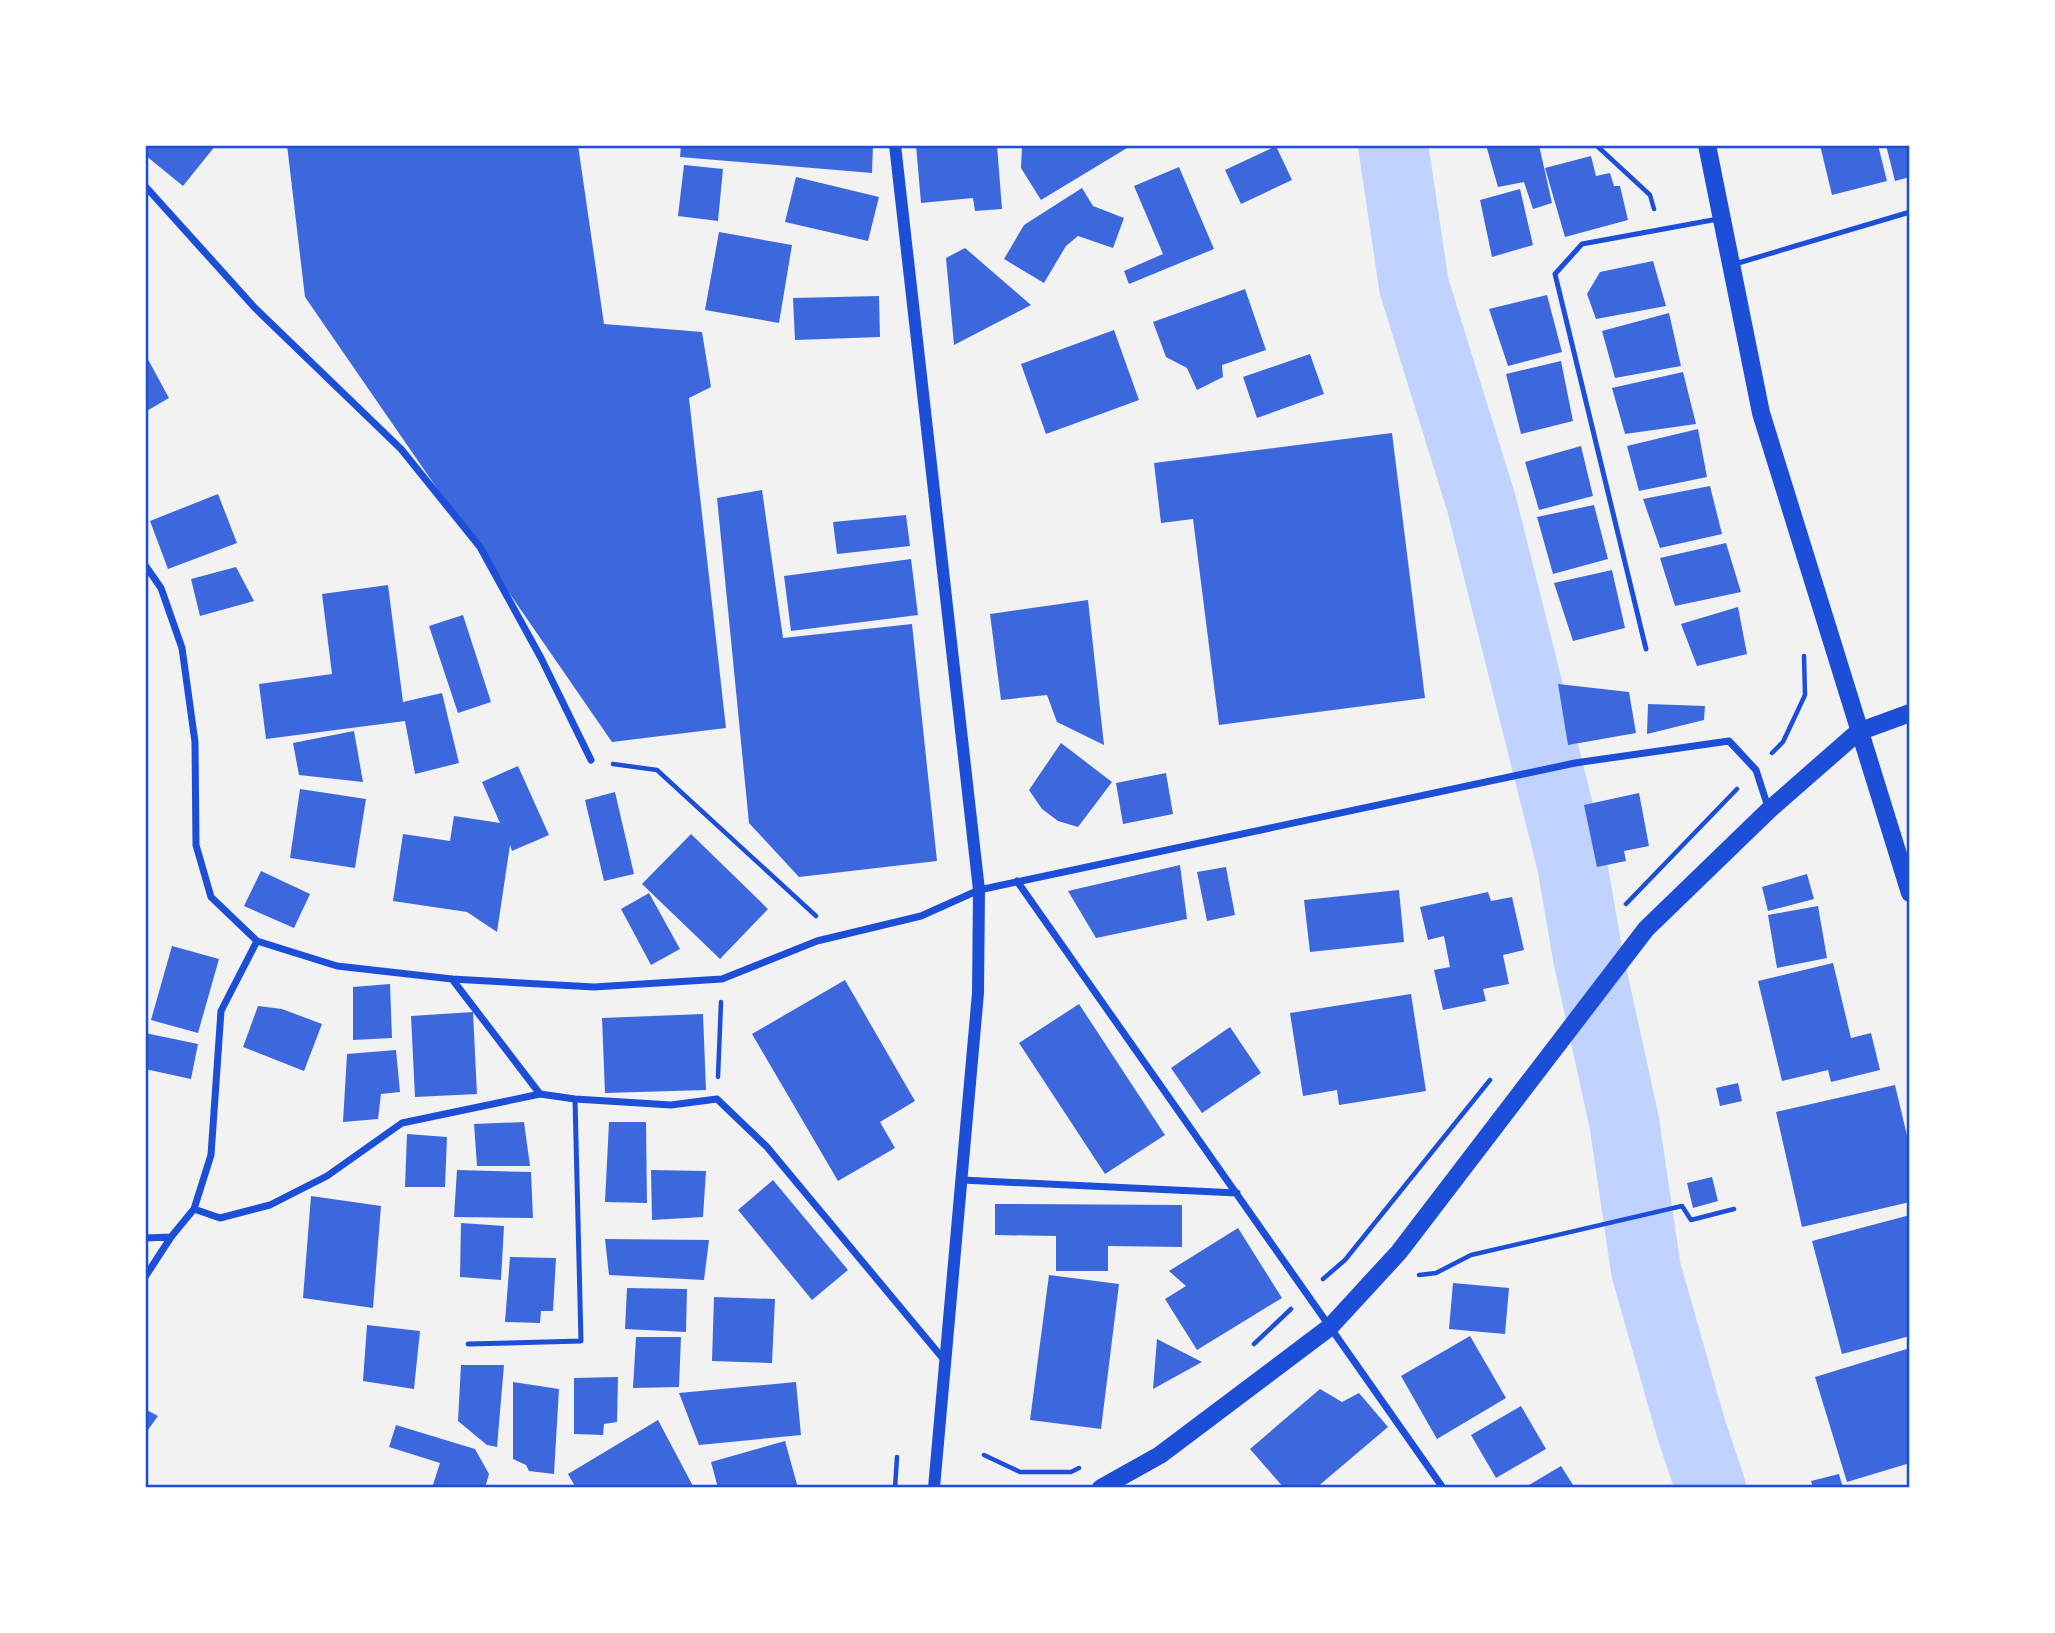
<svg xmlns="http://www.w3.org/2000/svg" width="2055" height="1633" viewBox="0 0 2055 1633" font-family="Barlow,sans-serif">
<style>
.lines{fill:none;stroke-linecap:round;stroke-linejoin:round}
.river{stroke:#bfd3fe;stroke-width:70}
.building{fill:#3d67dc}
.path{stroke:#1d4ed8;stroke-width:4.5}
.service{stroke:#1d4ed8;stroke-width:5}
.minor{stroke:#1d4ed8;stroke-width:7}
.tertiary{stroke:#1d4ed8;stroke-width:12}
.primary{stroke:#1d4ed8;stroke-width:18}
.neatline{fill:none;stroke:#1d4ed8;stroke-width:2.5}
</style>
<rect width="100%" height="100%" fill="#f2f2f2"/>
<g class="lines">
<path class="river" d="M1393,145L1414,286L1481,502L1572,864L1588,957L1624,1121L1646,1270L1692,1432L1711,1488"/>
</g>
<path class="building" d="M145,145H216L183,186L145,155Z
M287,145H578L604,324L702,332L711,387L689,398L726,728L612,742L305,297Z
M681,145H873L872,173L680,157Z
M916,145H997L1002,209L975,211L973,198L921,203Z
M1022,145H1132L1041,200L1021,168Z
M1486,145H1539L1552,203L1533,209L1524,182L1498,187Z
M1820,145H1878L1887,181L1832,195Z
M1886,145H1910V177L1895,181Z
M1276,146L1292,180L1241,204L1225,170Z
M1591,156L1596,176L1610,173L1614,186H1620L1628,220L1565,237L1545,168Z
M684,165L723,169L718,221L678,216Z
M1179,167L1214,249L1129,284L1124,271L1163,254L1134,186Z
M796,177L879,197L868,241L785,222Z
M1082,188L1093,206L1124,218L1113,248L1078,236L1066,246L1044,283L1004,259L1024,225Z
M1520,189L1533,245L1492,257L1480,200Z
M719,232L792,245L779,323L705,310Z
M965,248L1031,305L954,345L946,258Z
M1653,261L1666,306L1596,319L1587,294L1600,272Z
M1245,289L1266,350L1222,365L1223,377L1197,390L1187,368L1166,357L1153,322Z
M1547,295L1562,352L1508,366L1489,309Z
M879,296L880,337L795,340L793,298Z
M1669,313L1681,366L1615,378L1602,331Z
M1114,330L1139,400L1046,434L1021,364Z
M145,354L169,398L145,412Z
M1310,354L1324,394L1257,418L1243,377Z
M1561,361L1573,421L1521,434L1506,374Z
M1683,372L1696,424L1625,434L1612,388Z
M1698,429L1707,477L1639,491L1627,446Z
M1392,433L1425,698L1219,725L1193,519L1161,523L1154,463Z
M1581,446L1593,496L1539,510L1525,462Z
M1710,486L1722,534L1660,548L1643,499Z
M762,490L783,638L912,624L937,861L799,877L749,823L717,498Z
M218,494L237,543L168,569L150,521Z
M1594,505L1608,559L1553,574L1537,517Z
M906,515L910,546L837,554L833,522Z
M1726,543L1741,592L1675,606L1660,558Z
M911,559L918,615L791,631L784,576Z
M236,567L254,601L200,616L191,579Z
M1612,570L1625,628L1573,641L1554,583Z
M388,585L403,702L442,693L459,763L415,774L405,721L266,739L259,684L332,674L322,594Z
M1088,600L1104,745L1057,722L1047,695L1001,700L990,614Z
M1738,607L1747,654L1697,666L1681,624Z
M463,615L491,702L458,713L429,626Z
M1558,684L1629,692L1636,733L1568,745Z
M1648,704L1705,706L1704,720L1647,734Z
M354,731L363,782L299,775L293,743Z
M1061,743L1112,782L1078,827L1058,821L1042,809L1029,790Z
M518,766L549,835L512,851L510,845L497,932L467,912L393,901L403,834L450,841L454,816L500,823L482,782Z
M1166,773L1173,814L1123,824L1116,783Z
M300,789L366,799L355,868L290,858Z
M615,792L634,874L604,881L585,800Z
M1639,793L1649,846L1624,851L1626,861L1597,867L1584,805Z
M691,834L768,909L720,959L642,884Z
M1180,865L1187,919L1096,938L1068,891Z
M1226,867L1235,915L1207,921L1197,872Z
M261,871L310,894L294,928L244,906Z
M1807,874L1814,899L1768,911L1762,887Z
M1399,890L1404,942L1310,952L1304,900Z
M1488,892L1491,901L1512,897L1524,950L1503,955L1509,984L1483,989L1486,1001L1443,1010L1434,970L1450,967L1444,936L1428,940L1420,907Z
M649,893L680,949L651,965L621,909Z
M1818,906L1827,958L1777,968L1768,915Z
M172,946L219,959L198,1033L151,1020Z
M1833,963L1851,1038L1871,1033L1880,1070L1831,1082L1828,1070L1782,1081L1758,981Z
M845,980L915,1101L880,1122L895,1148L838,1181L752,1034Z
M390,984L392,1038L353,1040V987Z
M1411,994L1426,1091L1339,1105L1337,1090L1303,1096L1290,1013Z
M1079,1004L1165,1135L1105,1174L1019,1043Z
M258,1006L282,1009L322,1024L304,1071L243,1047Z
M473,1012L477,1094L415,1097L411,1016Z
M703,1014L706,1090L605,1093L602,1018Z
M1230,1027L1261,1073L1202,1113L1171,1068Z
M145,1033L198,1044L191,1079L145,1069Z
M396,1050L400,1092L381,1094L378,1119L343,1122L347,1054Z
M1738,1083L1742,1101L1720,1106L1716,1088Z
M1895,1085L1910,1148V1202L1802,1227L1776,1112Z
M524,1122L530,1166H477L474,1124Z
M609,1122H646L647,1203L605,1202Z
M407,1134L447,1137L445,1187H405Z
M457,1170L531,1172L533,1218L454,1217Z
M651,1170L706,1171L703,1217L652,1220Z
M1712,1177L1718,1201L1693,1208L1687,1183Z
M773,1180L848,1270L812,1300L738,1210Z
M311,1196L381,1206L373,1308L303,1298Z
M995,1204L1182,1205V1247L1108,1246V1271H1056V1236L995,1235Z
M1910,1215V1336L1842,1354L1812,1241Z
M461,1223L504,1226L501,1280L460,1277Z
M1238,1228L1282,1298L1197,1350L1165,1299L1186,1286L1169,1271Z
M605,1239L709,1240L704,1280L609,1275Z
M510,1257L556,1258L553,1311H541L540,1323L505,1322Z
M1049,1275L1119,1284L1101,1429L1030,1420Z
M1453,1283L1509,1288L1505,1334L1449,1329Z
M627,1288L687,1289L686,1332L625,1329Z
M714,1297L775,1299L772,1363L712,1361Z
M367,1325L420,1331L414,1389L363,1381Z
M1470,1336L1506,1398L1437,1439L1401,1376Z
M636,1337H681L679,1387L633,1388Z
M1157,1339L1202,1362L1153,1389Z
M1910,1348V1463L1847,1482L1815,1377Z
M461,1365H504L497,1447L487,1445L458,1421Z
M618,1377L617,1422L604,1424L603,1435L574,1434V1378Z
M513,1382L559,1389L554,1474L529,1471L526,1465L513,1459Z
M796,1382L801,1435L699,1445L679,1393Z
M1320,1389L1342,1402L1359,1393L1388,1427L1316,1488H1284L1250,1449Z
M1521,1406L1546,1449L1496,1478L1471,1435Z
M145,1409L158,1416L145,1434Z
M658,1420L694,1488H576L568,1474Z
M396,1425L475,1449L489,1474L485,1488H432L440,1463L389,1447Z
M785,1441L798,1488H718L711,1462Z
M1561,1466L1575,1488H1524Z
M1839,1474L1843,1488H1813L1811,1481Z"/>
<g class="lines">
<path class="path" d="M1596,145L1650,195L1654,209
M1772,753L1783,742L1805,695L1804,656
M613,764L657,770L816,916
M1626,904L1737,789
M718,1077L721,1002
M1419,1275L1436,1273L1471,1255L1682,1206L1691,1220L1734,1209
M1323,1279L1345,1260L1490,1080
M1254,1344L1291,1309
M984,1455L1020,1472H1071L1079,1468
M895,1488L897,1457"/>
<path class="service" d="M1735,264L1910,212
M1646,649L1555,274L1582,244L1718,219
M468,1344L581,1341L575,1099"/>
<path class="minor" d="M145,186L255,308L401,449L480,547L541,658L591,760
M145,565L161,588L182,648L195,742L196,845L211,897L257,941L337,966L452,979L594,987L722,979L817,941L921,916L979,890L1575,763L1729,741L1756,770L1768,807
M1017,881L1443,1488
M452,979L540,1094
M962,1180L1237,1193
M194,1209L220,1218L270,1205L327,1176L402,1123L540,1094L575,1099L671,1105L717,1099L767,1147L945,1361
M145,1238L171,1237
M145,1277L171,1237L194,1209L211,1155L221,1011L257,941"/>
<path class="tertiary" d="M895,145L979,890L978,993L934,1488"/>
<path class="primary" d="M1707,145L1761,413L1910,893
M1101,1488L1160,1455L1330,1327L1399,1252L1646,929L1769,810L1858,732L1910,713"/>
</g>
<rect width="2055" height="1633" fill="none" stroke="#ffffff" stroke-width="294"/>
<rect x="147" y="147" width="1761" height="1339" class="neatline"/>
</svg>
